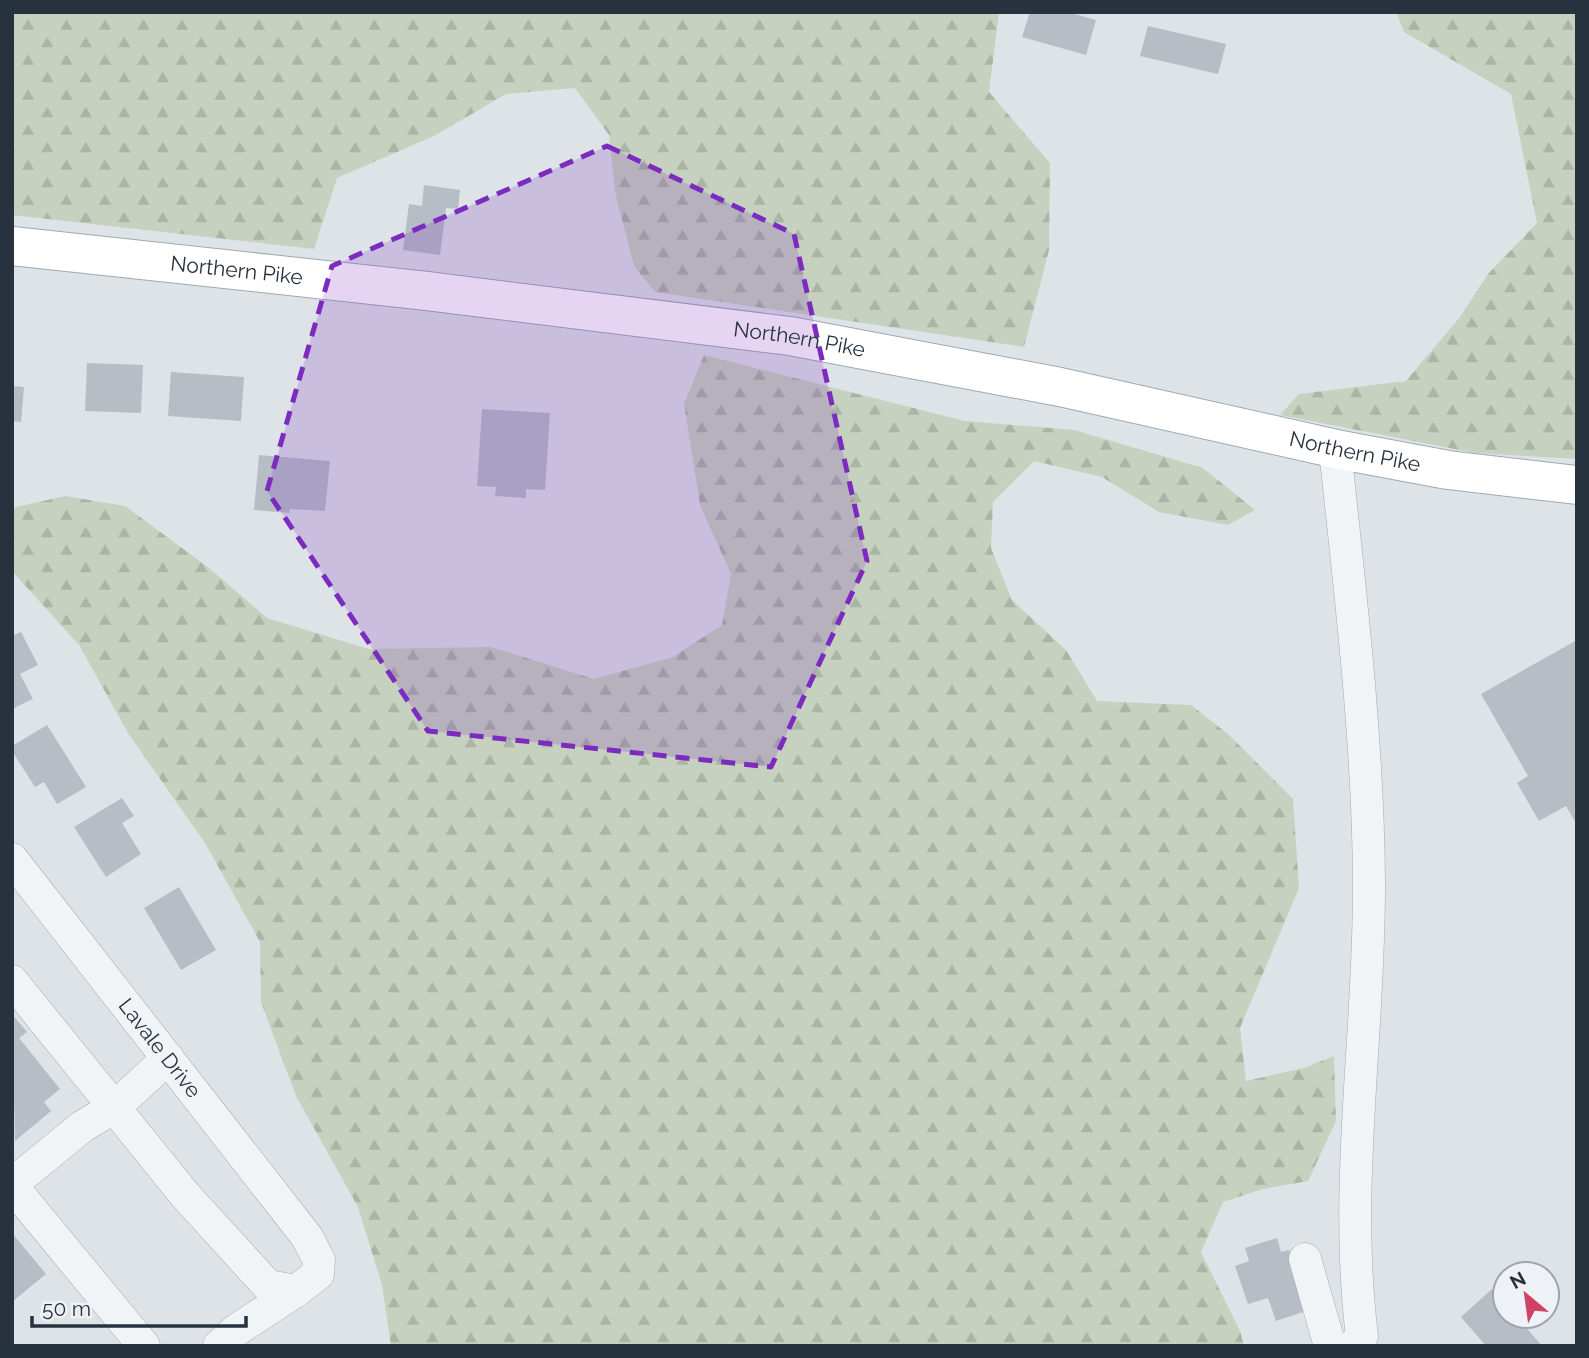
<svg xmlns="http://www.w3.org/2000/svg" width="1589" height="1358" viewBox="0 0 1589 1358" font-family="Raleway,sans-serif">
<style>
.forest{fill:url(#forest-firs)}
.building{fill:#b6bdc5}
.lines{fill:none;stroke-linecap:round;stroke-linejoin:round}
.minor-casing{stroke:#a3aab2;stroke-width:33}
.major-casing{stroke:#9ea9b4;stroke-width:40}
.minor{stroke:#f1f4f6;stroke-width:32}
.major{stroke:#fff;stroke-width:38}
.marked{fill:#7b2cbf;fill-opacity:0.2;stroke:#7b2cbf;stroke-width:5;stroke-dasharray:14 9;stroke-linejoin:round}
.labels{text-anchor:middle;stroke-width:5;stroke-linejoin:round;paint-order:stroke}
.street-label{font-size:21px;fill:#27323f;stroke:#eef2f6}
</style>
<defs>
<pattern id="forest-firs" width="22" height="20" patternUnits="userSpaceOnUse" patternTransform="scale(1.75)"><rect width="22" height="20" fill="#c6d2bf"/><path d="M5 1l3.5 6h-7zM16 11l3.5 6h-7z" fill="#aab5a5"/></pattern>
</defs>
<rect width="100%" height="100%" fill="#dee3e8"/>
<path class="forest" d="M12,12H999L989,92L1050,163L1049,250L1024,347L655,292L634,266L615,192L609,135L575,88L506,94L434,136L337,178L314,249L12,215Z
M1396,12H1577V459L1475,453L1280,415L1299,394L1406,381L1460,317L1488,274L1537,223L1511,94L1404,32Z
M704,355L965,421L1074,430L1203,468L1255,510L1228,525L1159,512L1102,477L1034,461L993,502L991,548L1012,600L1066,650L1097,701L1191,705L1228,734L1293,799L1299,888L1240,1028L1246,1081L1304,1068L1334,1056L1336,1121L1308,1181L1263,1189L1223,1202L1201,1252L1240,1331L1244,1346H391L382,1285L358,1207L296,1096L261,1002L260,942L205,843L128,733L79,645L12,571V508L65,496L125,506L209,568L267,618L369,649L491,647L594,679L673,657L722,625L731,574L700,505L684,404Z"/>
<path class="building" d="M1030,12H1067L1096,20L1086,55L1022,37Z
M1148,26L1226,44L1218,74L1140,56Z
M424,185L460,190L458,209L446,208L440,255L403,250L409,204L422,206Z
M87,363L143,365L141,413L85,411Z
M171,372L244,377L241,421L168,416Z
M12,386L24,387L21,422L12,421Z
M482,409L550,413L545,490L526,489V498L495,496L496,487L477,486Z
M259,455L330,461L325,511L290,509L289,513L254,510Z
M21,632L38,665L20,674L33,699L12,709V636Z
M1577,640V825L1566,806L1539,821L1517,783L1528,776L1481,694Z
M47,725L86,787L57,804L44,782L35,787L12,751V746Z
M122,798L134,816L122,823L141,854L106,877L74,827Z
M179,887L216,950L181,970L144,908Z
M12,1014L27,1032L19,1038L60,1089L44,1102L51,1111L15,1141Z
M12,1233L46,1274L12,1302Z
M1277,1238L1281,1252L1289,1250L1309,1310L1276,1321L1268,1298L1248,1304L1235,1266L1249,1261L1245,1248Z
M1492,1289L1505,1303V1316H1516L1542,1346H1486L1461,1317Z"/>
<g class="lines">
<defs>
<g id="minor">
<path d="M1335,449C1350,592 1368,737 1369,881C1370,1033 1343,1185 1362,1336L1353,1346"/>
<path id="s1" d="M12,859L307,1237L319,1260L318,1274L296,1291L268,1286L185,1195L12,981"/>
<path d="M12,1184L83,1126L115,1107L168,1058"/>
<path d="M12,1186L144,1346"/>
<path d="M1305,1259L1330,1346"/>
<path d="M219,1346L235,1331L296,1291"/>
</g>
<g id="major">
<path id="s2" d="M12,246L427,291L790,336L1060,387L1341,450L1448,470L1577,485"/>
</g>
</defs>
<use href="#minor" class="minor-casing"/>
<use href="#major" class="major-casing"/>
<use href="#minor" class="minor"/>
<use href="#major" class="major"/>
</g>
<path class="marked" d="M607,146L794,234L867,561L771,767L428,731L267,491L332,266Z"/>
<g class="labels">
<g class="street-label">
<text dy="7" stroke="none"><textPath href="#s2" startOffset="226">Northern Pike</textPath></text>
<text dy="7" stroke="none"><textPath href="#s2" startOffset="793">Northern Pike</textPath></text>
<text dy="7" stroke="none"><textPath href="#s2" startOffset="1360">Northern Pike</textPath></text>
<text dy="7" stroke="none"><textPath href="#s1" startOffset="240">Lavale Drive</textPath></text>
</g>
</g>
<rect width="1589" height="1358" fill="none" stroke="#27323f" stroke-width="28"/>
<g transform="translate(1526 1295) rotate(331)"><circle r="33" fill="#eef2f6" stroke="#9ea5ad" stroke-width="2"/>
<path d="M0-5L12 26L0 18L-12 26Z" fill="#d04164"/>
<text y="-10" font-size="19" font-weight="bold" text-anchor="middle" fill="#27323f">N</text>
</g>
<path d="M32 1316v10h214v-10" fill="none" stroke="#27323f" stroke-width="3.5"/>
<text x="42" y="1316" font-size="21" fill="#27323f" stroke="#eef2f6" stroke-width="5" paint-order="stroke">50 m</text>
</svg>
